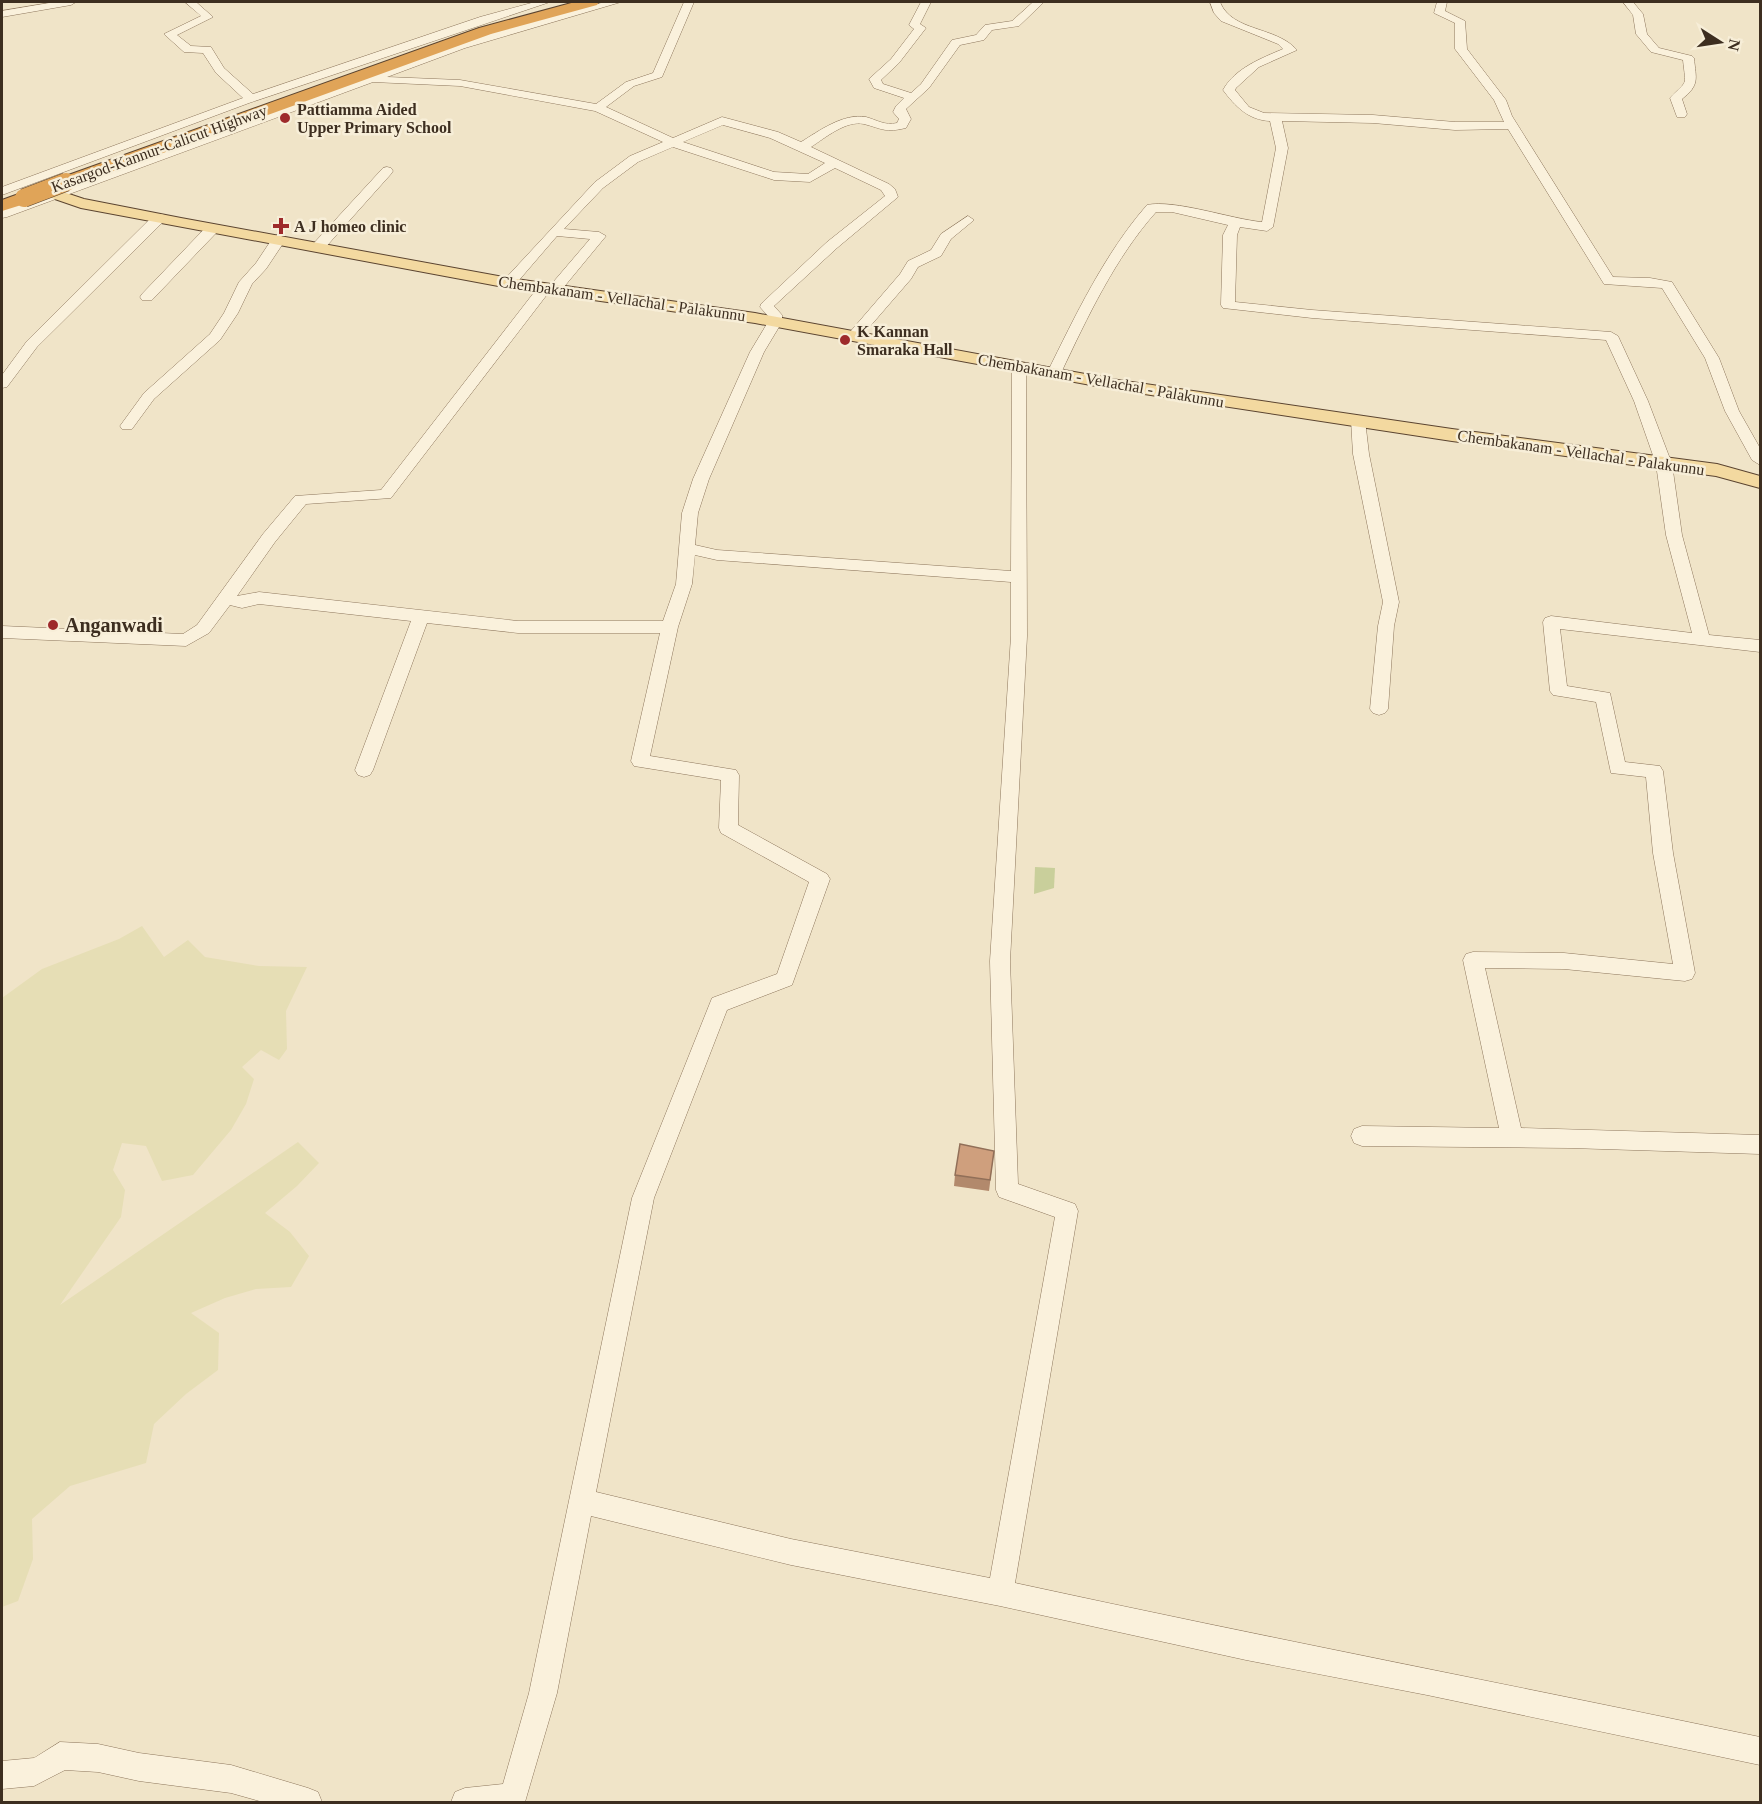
<svg xmlns="http://www.w3.org/2000/svg" width="1762" height="1804" viewBox="0 0 1762 1804" font-family="Georgia,serif">
<style>
.farmland{fill:#e6deb5}
.green{fill:#c9cf9b}
.lines{fill:none;stroke-linecap:round;stroke-linejoin:round}
.minor-casing{stroke:#8d765c;stroke-width:1}
.major-casing{stroke:#5b4430;stroke-width:2}
.highway-casing{stroke:#5b4430;stroke-width:2}
.minor{fill:#faf1dc;fill-rule:evenodd}
.major{fill:#f3d9a0;fill-rule:evenodd}
.highway{fill:#e0a458;fill-rule:evenodd}
.highway-bridge-casing{stroke:#5b4430;stroke-width:19;stroke-linecap:butt}
.highway-bridge{stroke:#e0a458;stroke-width:18}
.wall{fill:#b2896c}
.building{fill:#cf9f7d;stroke:#916f58;stroke-width:1.5}
.poi-dot{fill:#9e2a2b;stroke:#f7eed8;stroke-width:2}
.labels{text-anchor:middle;stroke-width:5;stroke-linejoin:round;paint-order:stroke}
.far-poi-label{font-size:16px;font-weight:bold;fill:#3d2e20;stroke:#f7eed8;text-anchor:start}
.far-street-label{font-size:16px;fill:#3d2e20;stroke:#f7eed8}
.poi-label{font-size:20px;font-weight:bold;fill:#3d2e20;stroke:#f7eed8;text-anchor:start}
</style>
<rect width="100%" height="100%" fill="#f0e4c8"/>
<path class="farmland" d="M142,926L164,957L188,940L205,957L259,966L307,967L286,1011L287,1049L279,1060L261,1050L242,1067L254,1079L246,1104L231,1130L193,1175L162,1181L146,1146L122,1143L113,1170L125,1190L121,1217L60,1305L298,1142L319,1163L297,1186L265,1213L290,1232L309,1256L291,1287L256,1289L225,1298L191,1313L219,1333L218,1370L186,1394L154,1424L146,1463L70,1486L32,1519L33,1559L18,1601L2,1607V998L42,969L119,939Z"/>
<path class="green" d="M1035,867L1055,868L1054,888L1034,894Z"/>
<g class="lines">
<defs>
<path id="minor" d="M55,2H76L71,5L2,17V11Z
M185,2H196L213,17L177,35L191,46L211,47L224,68L253,94L480,17L535,2H550L249,103L2,195V187L243,98L216,73L203,53L184,52L164,34L201,16Z
M605,2H621L465,48L387,77L460,80L596,104L626,82L653,73L684,2H694L662,77L634,86L606,107L673,138L722,117L778,132L801,142C819,131 843,113 866,117C877,120 885,126 897,123L899,119L893,112L896,106L904,98L874,88L869,79L891,59L914,29L909,25L921,2H931L920,24L926,28L899,63L881,80L883,84L911,93L921,84L952,40L976,35L985,25L1012,21L1033,2H1044L1019,26L992,30L984,40L960,45L929,88L906,109L911,119L906,128C885,133 883,129 864,124C846,120 825,138 811,147L889,184L895,189L898,197L837,248L774,306L782,315V322L764,352L709,479L698,513L695,545L717,550L1011,571L1012,368L1019,364L1026,368L1027,636L1010,961L1018,1184L1075,1204L1078,1211L1015,1583C1263,1637 1512,1685 1760,1737V1765L1427,1695L1246,1660L1000,1606L791,1565L591,1516L557,1693L525,1802H451L455,1792L465,1788L503,1784L529,1693L632,1198L712,998L777,974L809,882L721,833L719,828L721,780L634,766L631,761L660,633H518L427,623L373,770L370,775L364,777L358,775L355,770L411,621L259,604L242,608L230,605L209,633L186,646L2,638V626L183,634L197,625L263,534L295,496L381,490L539,286L549,287L590,239L557,236L514,286H504L502,283L504,280L595,182L630,156L663,142L595,111L460,86L373,82L7,217L2,218V210L457,44L520,24ZM723,125L770,138L825,163L808,174L774,172L683,142ZM673,147L774,180L810,182L835,168L881,190L885,196L827,242L761,304L760,307L768,316V322L750,352L693,479L682,513L676,584L663,621H518L259,592L237,596L275,542L306,504L391,498L549,292L559,293L606,236L599,232L564,229L603,188L638,162ZM695,555L717,560L1011,582V636L990,961L996,1190L999,1197L1055,1217L990,1578L791,1539L596,1492L654,1198L727,1010L792,985L830,879L827,874L738,825L739,775L736,770L650,756L678,627L692,584Z
M1210,2H1220C1232,32 1276,26 1297,50L1259,67L1236,88L1235,90L1249,107L1264,113L1373,115L1455,122H1504L1494,100L1455,49V23L1434,13L1437,2H1447L1445,11L1465,21L1467,49L1506,100L1512,116L1613,277L1650,278L1672,282L1719,358L1739,411L1760,448V465L1752,460L1725,411L1705,358L1662,288L1604,284L1508,129L1455,130L1373,123L1282,121L1288,148L1273,227L1267,231L1240,227L1237,235L1235,302L1312,310L1611,332L1618,336L1648,401L1672,464L1682,535L1709,635L1760,640V652L1560,629L1567,686L1610,693L1625,762L1660,766L1663,771L1673,853L1695,973L1692,979L1685,981L1564,969L1485,968L1521,1128L1760,1135V1154L1570,1148L1362,1146L1354,1143L1351,1136L1354,1129L1362,1126L1499,1128L1463,960L1466,954L1473,952L1564,953L1673,964L1653,853L1646,777L1611,773L1596,702L1553,695L1550,691L1543,622L1545,618L1551,616L1692,633L1666,535L1656,464L1634,401L1606,340L1312,318L1223,308L1221,305L1223,235L1228,225L1172,212H1156C1115,258 1087,318 1061,373L1054,377L1049,376L1047,373C1075,316 1105,253 1147,205C1174,199 1231,219 1262,222L1276,148L1270,121C1248,120 1235,106 1223,90C1235,68 1262,58 1283,49L1278,44L1221,21L1214,13Z
M1623,2H1633L1643,14L1647,34L1659,48L1692,56L1694,58C1696,79 1700,85 1682,99L1687,114L1685,117H1677L1670,98C1688,79 1686,88 1683,60L1651,52L1636,34L1633,15Z
M387,167L391,168L393,171L391,174L324,249H314L312,246L314,243L383,168Z
M159,214L164,215L165,218L164,221L37,347L7,387L2,388V375L27,341L154,215Z
M968,216L974,220L951,239L941,256L918,267L911,279L860,338H850L848,335L850,332L900,274L908,261L931,250L941,234Z
M213,224L219,228L218,231L152,300H142L140,297L142,294L208,225Z
M279,235L286,239L266,269L252,284L238,313L220,340L154,399L132,429H122L120,426L144,393L210,334L224,313L239,282L256,263L274,236Z
M1358,416L1365,420L1369,454L1399,602L1394,626L1388,709L1385,713L1379,715L1373,713L1370,709L1378,626L1383,602L1353,454L1351,420Z
M60,1742L98,1744L139,1753L231,1765L308,1788L318,1792L322,1802H263L231,1793L139,1781L98,1772L65,1770L34,1786L2,1789V1761L34,1758Z"/>
<path id="major" d="M54,189L84,199L181,218L509,278L755,313L1118,380L1452,429L1717,464L1760,476V488L1716,476L1452,441L1118,390L755,323L509,288L81,208L49,197L46,194L49,191Z"/>
<path id="highway" d="M575,2H599L597,5L491,34L72,186H60L57,182L60,178L479,28Z
M24,192L31,194L33,198L31,202L2,211V200Z"/>
</defs>
<use href="#minor" class="minor-casing"/>
<use href="#major" class="major-casing"/>
<use href="#highway" class="highway-casing"/>
<use href="#minor" class="minor"/>
<use href="#major" class="major"/>
<use href="#highway" class="highway"/>
<defs>
<path id="highway-bridge" d="M24,198L66,182"/>
</defs>
<use href="#highway-bridge" class="highway-bridge-casing"/>
<use href="#highway-bridge" class="highway-bridge"/>
</g>
<path class="wall" d="M994,1151L989,1191L954,1186L955,1175Z"/>
<path class="building" d="M960,1144L994,1151L990,1180L955,1175Z"/>
<g class="poi-dot">
<circle cx="285" cy="118" r="6"/>
<path d="M278 217h6v6h6v6h-6v6h-6v-6h-6v-6h6z"/>
<circle cx="845" cy="340" r="6"/>
<circle cx="53" cy="625" r="6"/>
</g>
<g class="labels">
<g class="far-poi-label">
<text x="297" y="115">Pattiamma Aided<tspan x="297" dy="18">Upper Primary School</tspan></text>
<text x="294" y="232">A J homeo clinic</text>
<text x="857" y="337">K Kannan<tspan x="857" dy="18">Smaraka Hall</tspan></text>
</g>
<g class="far-street-label">
<text transform="translate(159 148) rotate(-20)" y="6">Kasargod-Kannur-Calicut Highway</text>
<text transform="translate(622 298) rotate(8)" y="6">Chembakanam - Vellachal - Palakunnu</text>
<text transform="translate(1101 380) rotate(10)" y="6">Chembakanam - Vellachal - Palakunnu</text>
<text transform="translate(1581 452) rotate(8)" y="6">Chembakanam - Vellachal - Palakunnu</text>
</g>
<g class="poi-label">
<text x="65" y="632">Anganwadi</text>
</g>
</g>
<rect width="1762" height="1804" fill="none" stroke="#3d2e20" stroke-width="6"/>
<g transform="translate(1720 42) rotate(102)" stroke="#f7eed8" stroke-width="4.5" paint-order="stroke">
<path d="M0-4.5L10 22L0 15L-10 22Z" fill="#3d2e20"/>
<text y="-9" font-size="16" font-weight="bold" text-anchor="middle" fill="#3d2e20">N</text>
</g>
</svg>
